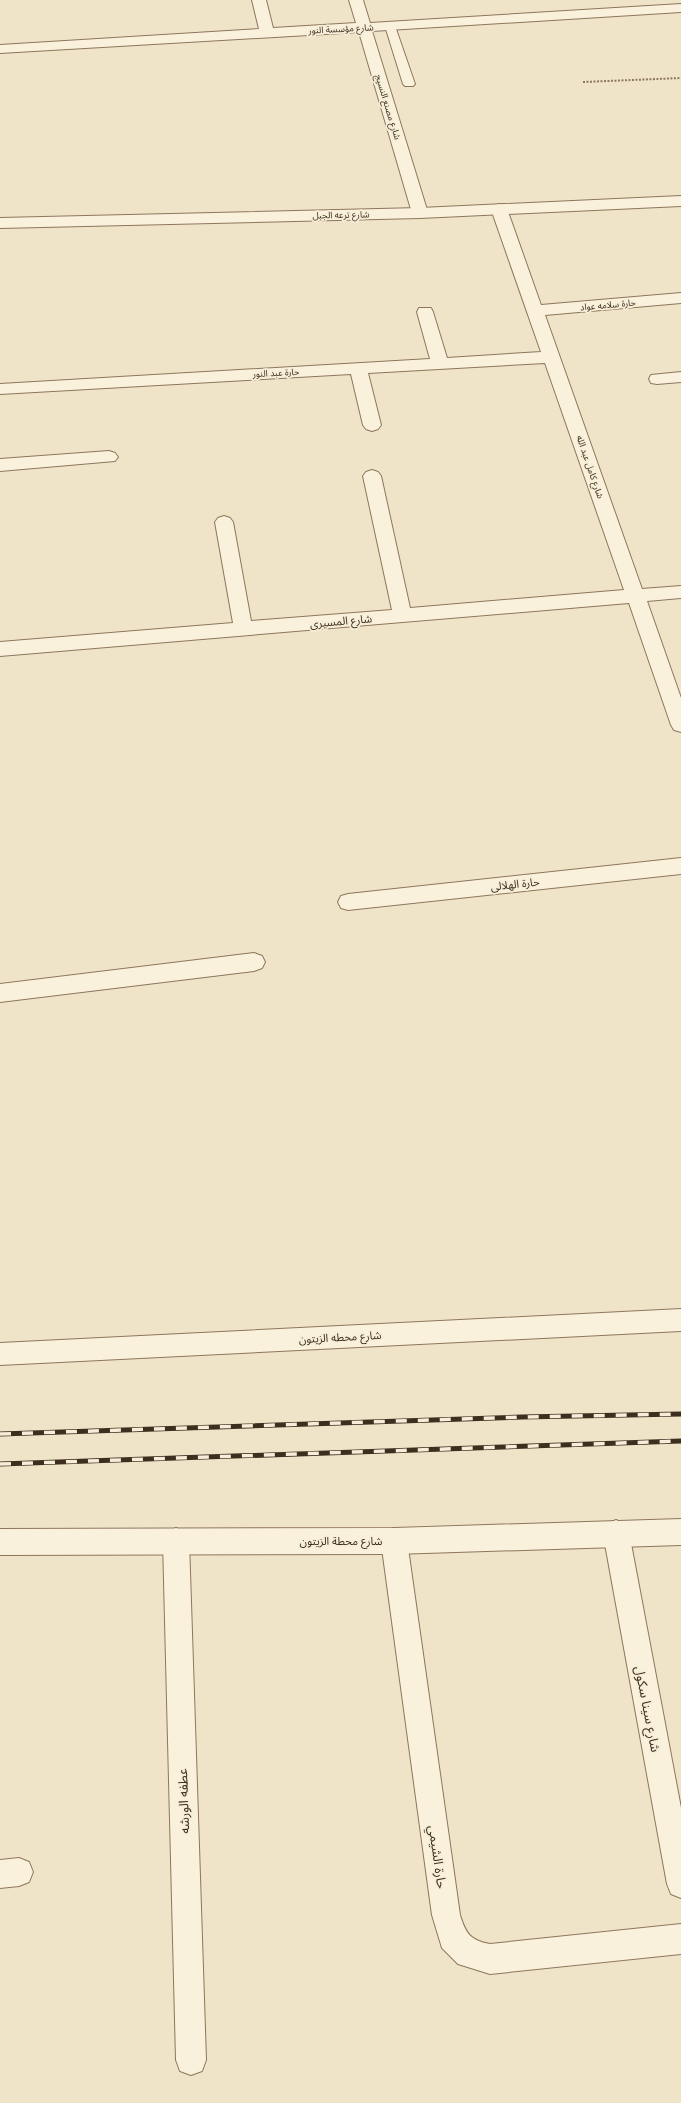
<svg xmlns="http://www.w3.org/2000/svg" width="681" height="2103" viewBox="0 0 681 2103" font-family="Lora,'Noto Sans Arabic',serif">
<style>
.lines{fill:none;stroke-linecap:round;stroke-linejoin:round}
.service-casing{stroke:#8d765c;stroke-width:2}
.minor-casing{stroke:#8d765c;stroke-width:2}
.tertiary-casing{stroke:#8d765c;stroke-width:2}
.path{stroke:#8d765c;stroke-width:2;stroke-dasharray:2 1.5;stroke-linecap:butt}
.service{fill:#faf1dc;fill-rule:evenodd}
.minor{fill:#faf1dc;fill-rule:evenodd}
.tertiary{fill:#faf1dc;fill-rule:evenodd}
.rail-casing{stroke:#3d2e20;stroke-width:5}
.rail{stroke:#f7eed8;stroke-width:3.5;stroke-dasharray:11;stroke-linecap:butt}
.labels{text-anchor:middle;stroke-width:3.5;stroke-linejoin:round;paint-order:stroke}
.far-street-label{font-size:9px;fill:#3d2e20;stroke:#f7eed8}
.street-label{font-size:11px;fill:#3d2e20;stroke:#f7eed8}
.near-street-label{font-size:13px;fill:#3d2e20;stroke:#f7eed8}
</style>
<rect width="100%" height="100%" fill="#f0e4c8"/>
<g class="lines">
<defs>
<path id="service" d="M390,23L395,26L415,84L413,86H405L403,84L385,26Z"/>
<path id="minor" d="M252,0H266L273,28L356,23L349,0H363L370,23L681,4V12L372,31L428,213L425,216H415L412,213L359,32L0,53V45L259,29Z
M499,204L504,206L507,209L541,305L681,293V303L545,315L642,589L681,586V598L647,601L681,698V732L674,730L671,725L629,603L0,656V642L233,623L215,522L218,518L224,516L230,518L233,522L251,621L392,610L363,476L366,472L372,470L378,472L381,476L410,608L624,590L545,363L368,373L381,425L378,429L372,431L366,429L363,425L351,374L0,394V384L430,359L417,312L419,308H431L433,312L447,358L541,352L491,209L494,206Z
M681,372V382L657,384L651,383L649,379L651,375Z
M109,451L115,453L118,457L115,461L0,471V459Z
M681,858V874L348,910L341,908L338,902L341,896L348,894Z
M254,953L262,956L265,962L262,968L254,971L0,1002V984Z
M681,1309V1331L0,1365V1343Z
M616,1520L625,1524L629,1533L681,1808V1898L671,1894L667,1884L603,1533L607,1524Z
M176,1528L185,1532L189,1541L206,2060L202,2071L191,2075L180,2071L176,2060L163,1541L167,1532Z
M394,1528L403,1532L407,1541L460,1915C466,1934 470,1940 490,1944L681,1924V1954L490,1974L458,1964L442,1948L432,1915L381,1541L385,1532Z
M19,1858L29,1862L33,1872L29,1882L19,1886L0,1888V1860Z"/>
<path id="tertiary" d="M681,196V206L420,218L0,228V218L420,208Z
M681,1519V1545L394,1554L0,1555V1529L394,1528Z"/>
</defs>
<use href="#service" class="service-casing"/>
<use href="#minor" class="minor-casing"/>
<use href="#tertiary" class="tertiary-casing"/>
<path class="path" d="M583,82L681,78"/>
<use href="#service" class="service"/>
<use href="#minor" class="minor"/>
<use href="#tertiary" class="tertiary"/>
<defs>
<path id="rail" d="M0,1434L522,1417L681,1414
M0,1464L681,1441"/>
</defs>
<use href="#rail" class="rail-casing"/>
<use href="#rail" class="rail"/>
</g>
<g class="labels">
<g class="far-street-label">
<text transform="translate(341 29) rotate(-3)" y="3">شارع مؤسسة النور</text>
<text transform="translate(388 107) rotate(73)" y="3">شارع مصنع النسيج</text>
<text transform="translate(341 215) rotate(-1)" y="3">شارع ترعه الجبل</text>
<text transform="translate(608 305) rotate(-5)" y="3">حارة سلامه عواد</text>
<text transform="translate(276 373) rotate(-3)" y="3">حارة عبد النور</text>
<text transform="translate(590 467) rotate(71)" y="3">شارع كامل عبد الله</text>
</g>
<g class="street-label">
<text transform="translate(341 621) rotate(-5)" y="4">شارع المسيرى</text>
<text transform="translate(515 884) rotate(-6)" y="4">حارة الهلالى</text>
<text transform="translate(340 1337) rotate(-3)" y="4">شارع محطه الزيتون</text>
<text x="341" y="1545">شارع محطة الزيتون</text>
</g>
<g class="near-street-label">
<text transform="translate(648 1709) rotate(79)" y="5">شارع سينا سكول</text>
<text transform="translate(183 1801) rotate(-92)" y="5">عطفه الورشه</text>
<text transform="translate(438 1857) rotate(82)" y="5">حارة الشيمي</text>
</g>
</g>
</svg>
